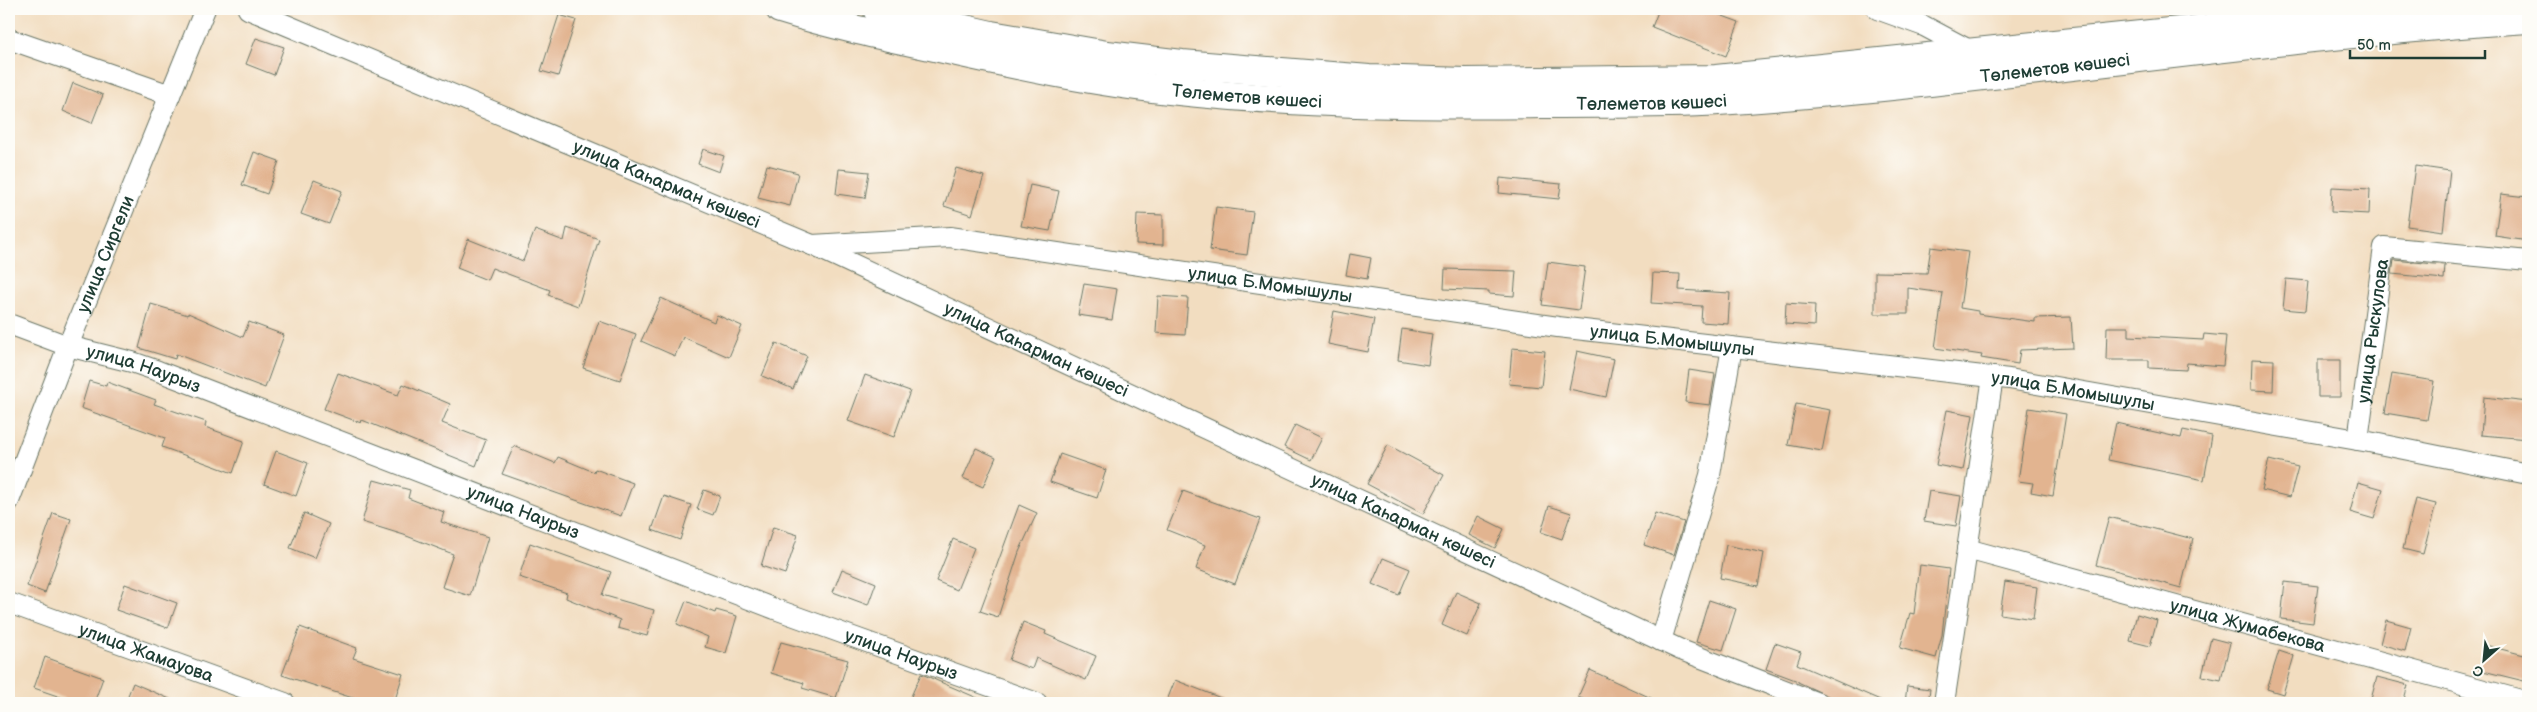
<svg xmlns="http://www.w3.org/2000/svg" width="2537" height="712" viewBox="0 0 2537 712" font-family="'Balsamiq Sans',sans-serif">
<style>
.building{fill:#e2b490}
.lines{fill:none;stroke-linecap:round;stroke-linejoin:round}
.street-casing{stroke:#697565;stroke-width:22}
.primary-casing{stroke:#697565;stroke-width:30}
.street{stroke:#fff;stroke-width:20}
.primary{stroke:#fff;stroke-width:28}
.labels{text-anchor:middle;stroke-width:4;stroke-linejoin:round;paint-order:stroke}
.street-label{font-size:18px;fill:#1f3d34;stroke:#fdfcf7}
</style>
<rect width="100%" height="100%" fill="#fdfcf7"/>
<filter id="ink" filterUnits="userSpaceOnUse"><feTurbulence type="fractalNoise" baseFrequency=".02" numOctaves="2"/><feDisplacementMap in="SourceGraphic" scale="10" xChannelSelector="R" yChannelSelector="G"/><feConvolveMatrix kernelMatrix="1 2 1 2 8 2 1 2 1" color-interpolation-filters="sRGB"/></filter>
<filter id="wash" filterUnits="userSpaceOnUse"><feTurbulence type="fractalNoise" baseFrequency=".0096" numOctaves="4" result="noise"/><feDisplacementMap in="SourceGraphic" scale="20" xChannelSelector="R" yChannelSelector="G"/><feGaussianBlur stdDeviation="1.12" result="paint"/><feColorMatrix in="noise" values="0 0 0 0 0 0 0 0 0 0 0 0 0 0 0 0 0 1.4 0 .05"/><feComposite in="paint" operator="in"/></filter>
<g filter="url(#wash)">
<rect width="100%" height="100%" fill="#f2ddc0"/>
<g id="blocks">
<path class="building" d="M1659,9H1704L1739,22L1726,56L1652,27Z
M559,15L576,20L558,76L541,71Z
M256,38L284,47L274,75L246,64Z
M73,83L103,95L92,123L63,111Z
M703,149L724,156L719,172L698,164Z
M254,152L279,161L267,194L242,185Z
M767,165L798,173L790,206L758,198Z
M2415,166L2450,171L2443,231L2407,226Z
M956,168L984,176L972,215L944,206Z
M839,169L869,172L865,198L836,194Z
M1500,178L1561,184L1559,199L1499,193Z
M314,180L342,191L329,224L301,214Z
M1030,185L1059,191L1050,231L1021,226Z
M2332,187L2370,189L2369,214L2331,212Z
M2501,194L2528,197V241L2495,236Z
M1216,207L1253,212L1247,255L1210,250Z
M1137,214L1163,215V245L1136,244Z
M567,228L599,239L578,306L548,295L550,290L492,268L487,280L457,268L468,239L523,261L535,230L564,241Z
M1931,247L1968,252L1960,308L1978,311V314L2035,322V318L2071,317L2073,348L2020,350L2018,364L1981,358L1982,355L1935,348L1943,293L1908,288V314H1875V272L1927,273Z
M1350,254L1371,258L1367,279L1346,275Z
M2394,260L2445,265L2444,279L2392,274Z
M1548,262L1585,267L1579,310L1542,305Z
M1445,269L1516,271L1514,296L1489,294V291L1444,289Z
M1653,273L1680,274L1679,290L1730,293L1728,324L1701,322L1702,306L1651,303Z
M2286,279L2308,281L2305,311L2283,309Z
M1084,284L1117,289L1112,320L1078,315Z
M1158,296L1188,298L1185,335L1156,333Z
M661,298L714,322L717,315L742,326L729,357L683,337L675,356L641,341Z
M1786,303L1815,305L1814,326L1785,324Z
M151,304L188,315V313L243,337L249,322L284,335L265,388L176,354L175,359L139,348Z
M1334,311L1374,319L1368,352L1328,344Z
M599,321L636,334L620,380L583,368Z
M2107,327H2129V336L2203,340L2204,334L2226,336L2223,366L2187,363L2186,370L2149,368V360H2106Z
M1402,329L1432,334L1428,365L1398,360Z
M776,343L807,356L793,389L762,376Z
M1512,348L1545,351L1541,387L1509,384Z
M1577,351L1614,359L1606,397L1569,389Z
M2252,359L2274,360L2273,391L2251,390Z
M2318,360H2340V397H2318Z
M1689,370L1715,374L1710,405L1685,402Z
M338,373L398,395L403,384L450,404L442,423L486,440L476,466L362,420L361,423L324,409Z
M2392,374L2434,381L2427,420L2385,413Z
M865,375L910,391L894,437L848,421Z
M89,381L106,386L107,382L156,400L154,404L206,422L205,427L244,441L233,473L162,447L165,438L81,408Z
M2484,397L2528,402V439L2481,435Z
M1796,404L1830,410L1822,451L1788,445Z
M2029,408L2066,414L2053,496L2031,492L2033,483L2018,481Z
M1947,410L1973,415L1963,470L1936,465Z
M2116,423L2181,438L2183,430L2212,436L2204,480L2108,460Z
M1295,425L1322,438L1311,460L1284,447Z
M1388,445L1444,475L1423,514L1367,484Z
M514,446L555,463L558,457L594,472L595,469L633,483L621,516L502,474Z
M976,448L996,457L983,487L963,478Z
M276,451L308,463L296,496L264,484Z
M1060,454L1106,470L1097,498L1050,482Z
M2269,460L2298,467L2290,497L2261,490Z
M374,480L410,490L408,498L444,512L441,522L488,537L470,596L442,587L453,554L404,535L362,522Z
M2358,482L2383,489L2374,519L2350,512Z
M704,490L720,496L713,515L697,509Z
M1183,491L1260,519L1235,584L1196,569L1205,545L1167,530Z
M1929,491L1961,496L1956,526L1924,521Z
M664,496L691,505L680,540L652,530Z
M2415,499L2436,504L2423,554L2403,549Z
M1019,505L1037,513L1019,552L998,617L980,611Z
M1549,506L1571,513L1562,539L1541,532Z
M53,513L71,519L45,593L27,586Z
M304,513L329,524L315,558L290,548Z
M1655,513L1684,522L1674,555L1644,545Z
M1478,516L1504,529L1495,548L1469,535Z
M2109,517L2193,539L2181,588L2096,565Z
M773,527L798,535L785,574L761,566Z
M953,539L974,548L957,590L936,581Z
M530,543L611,572L602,595L654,610L647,636L618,628L620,620L566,598L567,593L519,577Z
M1726,545L1764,553L1758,586L1720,578Z
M1383,558L1410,569L1399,595L1372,584Z
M1920,565L1949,569L1942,635L1936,658L1900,648L1910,613L1914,614Z
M842,569L876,583L868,605L833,592Z
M2005,582L2037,587L2033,619L2000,614Z
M2285,582L2318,586L2313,623L2281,619Z
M125,584L177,603L168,628L116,610Z
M1456,592L1481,603L1467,636L1442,625Z
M1709,600L1736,609L1723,650L1696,642Z
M686,601L715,613L716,610L737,616L726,653L705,647L708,637L677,624Z
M2137,614L2157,620L2150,646L2130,641Z
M2386,620L2411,627L2405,651L2380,644Z
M1023,622L1046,631L1045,634L1096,656L1086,680L1036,658L1032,669L1009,660Z
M300,627L357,648L353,658L403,674L394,703H368L282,675Z
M2211,638L2230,643L2221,680L2202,676Z
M781,642L848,660L836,698L802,688L804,683L771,673Z
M1775,643L1801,652L1797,664L1887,703H1843L1798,682V681L1766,669Z
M2485,645L2528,656V682L2479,670Z
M2279,651L2294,656L2283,694L2267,689Z
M45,657L103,678L94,703H78L34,688Z
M1590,670L1662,703H1592L1578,697Z
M921,674L924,675L989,703H908Z
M2377,677L2408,685L2403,703H2370Z
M1175,680L1231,702V703H1166Z
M133,683L179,703H125Z
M1907,686L1930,689L1928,703H1905Z"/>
</g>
</g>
<g filter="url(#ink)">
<use href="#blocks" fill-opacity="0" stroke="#697565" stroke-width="1"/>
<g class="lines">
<defs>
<g id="street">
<path id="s1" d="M248,9L812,245L1681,650L1818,703"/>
<path d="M1877,9L1924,26L1971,51L1972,55"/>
<path d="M9,39L170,95"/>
<path id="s2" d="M812,245L950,237L1558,327L2009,379L2369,442L2528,474"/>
<path id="s3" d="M9,324L68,346L132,362L158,371L775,609L1037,703"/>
<path id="s4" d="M2358,440L2384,247L2528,261"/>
<path id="s5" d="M9,501L68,346L205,9"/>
<path id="s6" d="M1967,549L2528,702"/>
<path id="s7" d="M9,603L285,703"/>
<path d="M1661,641L1710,475L1732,347"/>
<path d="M1944,703L1993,377"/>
</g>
<g id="primary">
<path id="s8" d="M780,9C831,25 883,36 935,47C1015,65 1097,83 1179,91C1299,104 1421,106 1541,104C1600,103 1660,105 1718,101C1989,83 2257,37 2528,19"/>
<path d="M877,9L991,35L1107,55L1182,64L1369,79L1466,82L1716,79L2390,9"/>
</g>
</defs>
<use href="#street" class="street-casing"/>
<use href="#primary" class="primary-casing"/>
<use href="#street" class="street"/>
<use href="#primary" class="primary"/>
</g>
</g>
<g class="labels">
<g class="street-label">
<text dy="6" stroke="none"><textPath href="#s8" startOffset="1286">Төлеметов көшесі</textPath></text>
<text dy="6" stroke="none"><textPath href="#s8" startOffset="476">Төлеметов көшесі</textPath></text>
<text dy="6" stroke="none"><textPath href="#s8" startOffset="881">Төлеметов көшесі</textPath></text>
<text dy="6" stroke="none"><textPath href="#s1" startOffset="454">улица Каһарман көшесі</textPath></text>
<text dy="6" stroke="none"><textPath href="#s5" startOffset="265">улица Сиргели</textPath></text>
<text dy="6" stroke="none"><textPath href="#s2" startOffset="462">улица Б.Момышулы</textPath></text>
<text dy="6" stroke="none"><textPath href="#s4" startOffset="110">улица Рыскулова</textPath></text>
<text dy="6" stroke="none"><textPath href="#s2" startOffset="868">улица Б.Момышулы</textPath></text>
<text dy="6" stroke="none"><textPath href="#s1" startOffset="859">улица Каһарман көшесі</textPath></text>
<text dy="6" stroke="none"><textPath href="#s3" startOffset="142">улица Наурыз</textPath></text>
<text dy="6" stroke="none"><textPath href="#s2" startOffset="1272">улица Б.Момышулы</textPath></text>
<text dy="6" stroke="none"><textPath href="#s3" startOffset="548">улица Наурыз</textPath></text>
<text dy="6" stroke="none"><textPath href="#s1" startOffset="1264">улица Каһарман көшесі</textPath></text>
<text dy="6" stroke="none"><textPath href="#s6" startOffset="291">улица Жумабекова</textPath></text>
<text dy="6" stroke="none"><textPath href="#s7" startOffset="146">улица Жамауова</textPath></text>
<text dy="6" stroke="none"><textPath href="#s3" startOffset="952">улица Наурыз</textPath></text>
</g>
</g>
<rect width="2537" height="712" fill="none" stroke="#fdfcf7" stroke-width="30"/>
<g transform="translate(2484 660) rotate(207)" stroke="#fdfcf7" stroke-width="4" paint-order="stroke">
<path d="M0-4L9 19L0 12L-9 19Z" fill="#1f3d34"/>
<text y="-8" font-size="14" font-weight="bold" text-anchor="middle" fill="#1f3d34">С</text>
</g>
<path d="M2350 50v8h135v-8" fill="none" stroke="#1f3d34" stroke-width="2.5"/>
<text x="2357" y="50" font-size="15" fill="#1f3d34" stroke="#fdfcf7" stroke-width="4" paint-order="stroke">50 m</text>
</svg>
